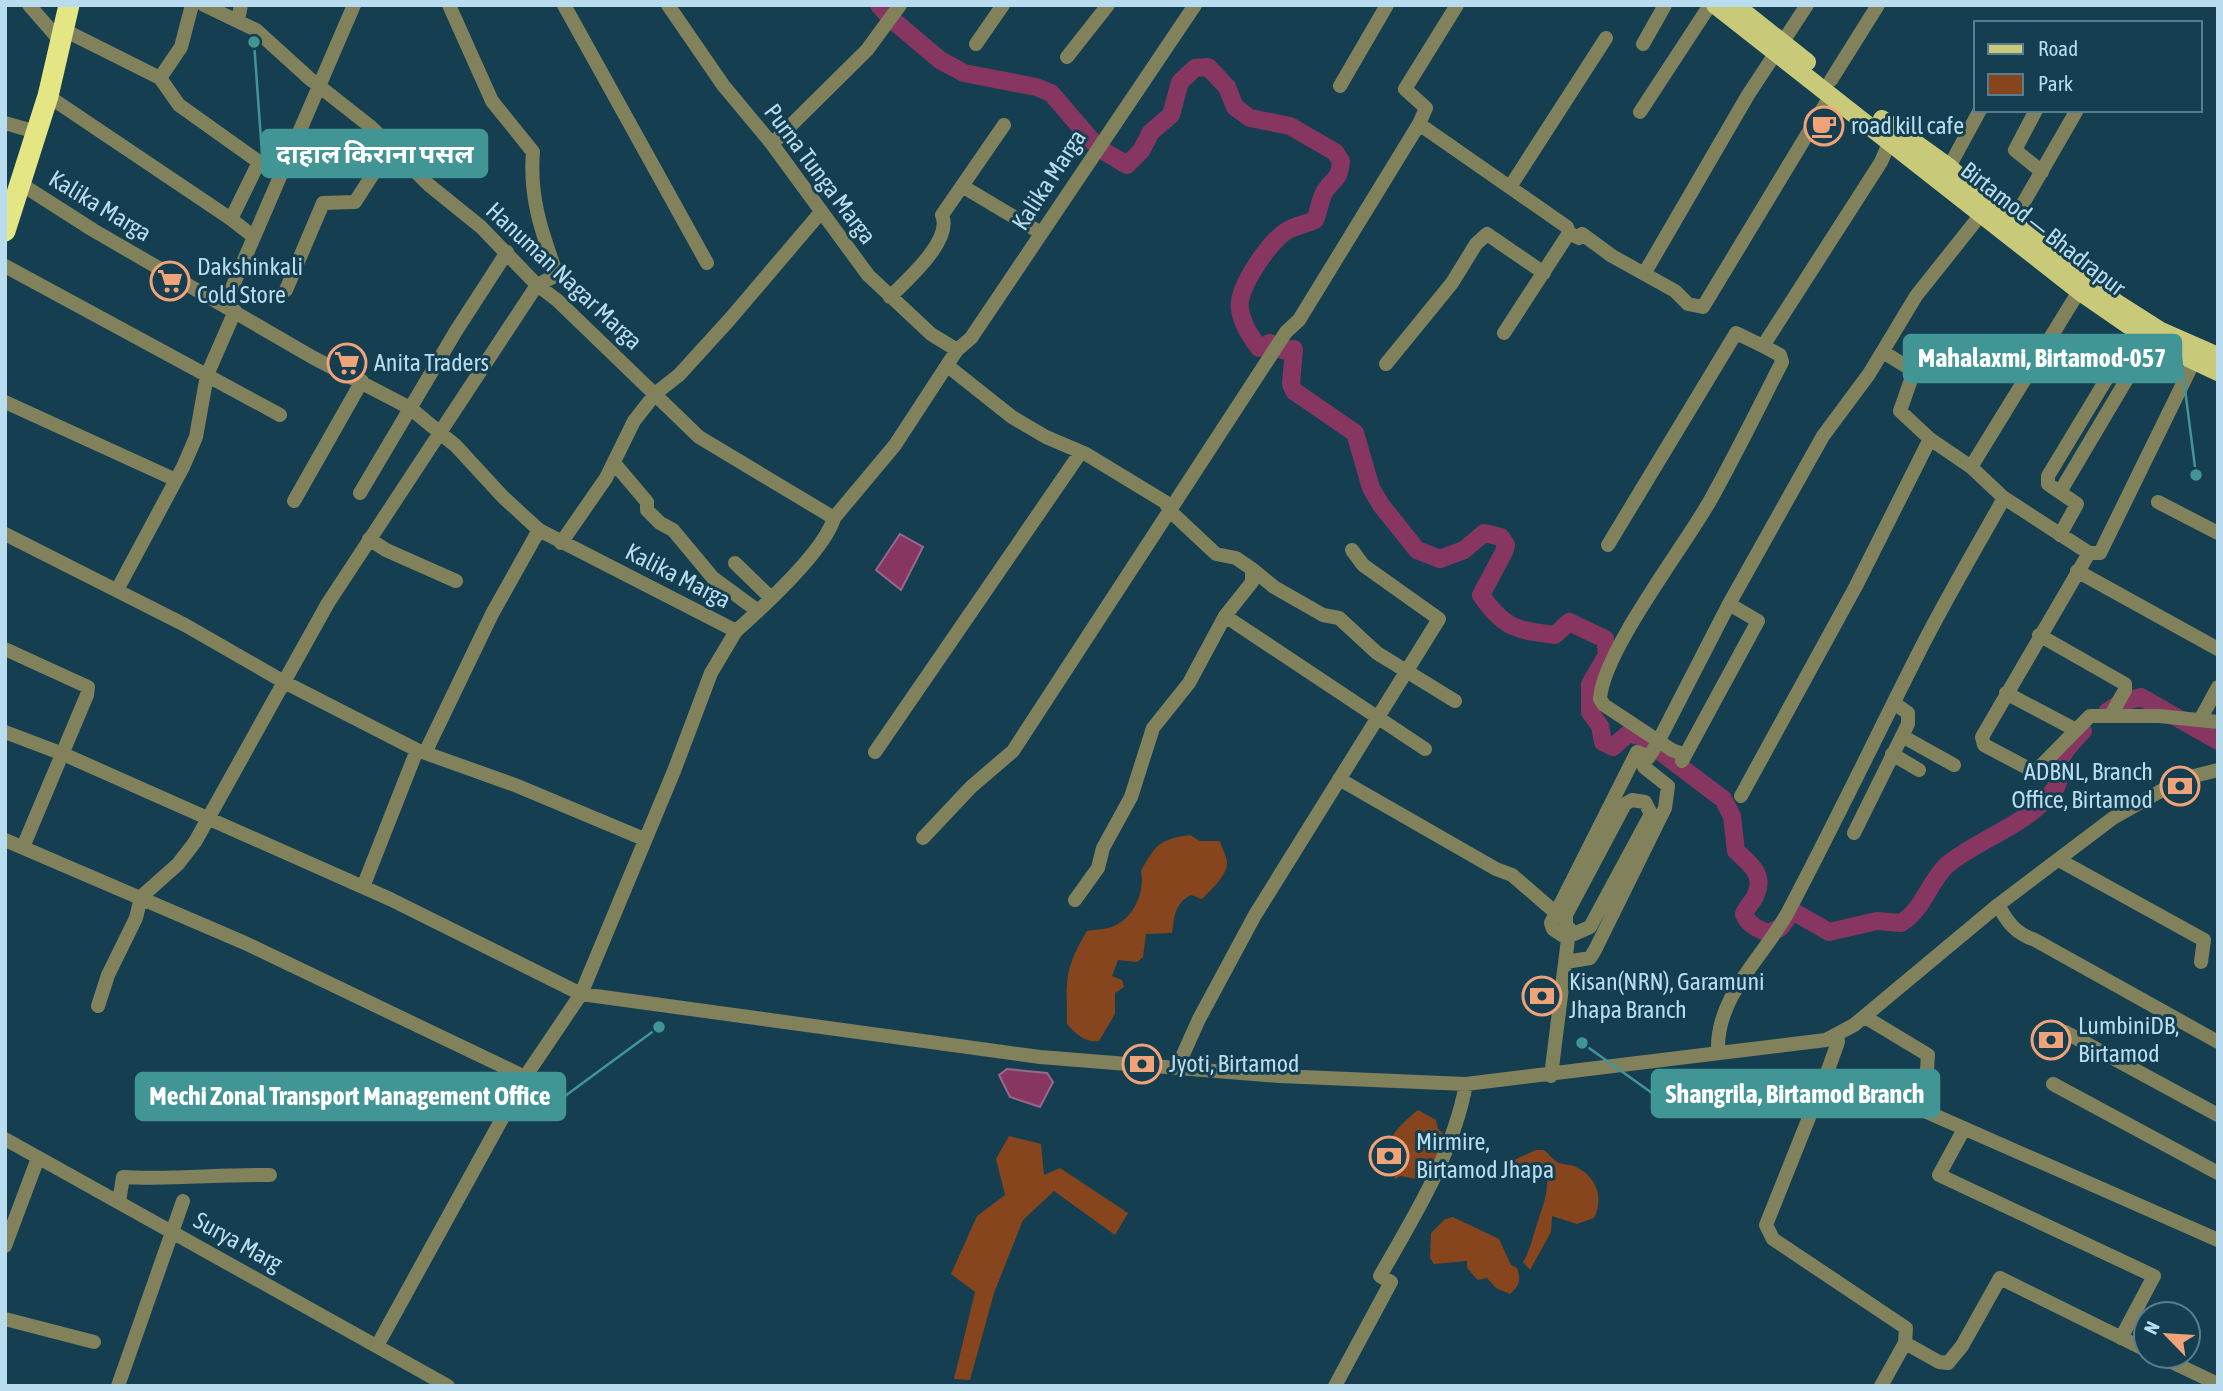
<svg xmlns="http://www.w3.org/2000/svg" width="2223" height="1391" viewBox="0 0 2223 1391" font-family="'Asap Condensed','Noto Sans Devanagari',sans-serif">
<style>
.green{fill:#86451d}
.water{fill:#873662;stroke:#96688c;stroke-width:2}
.lines{fill:none;stroke-linecap:round;stroke-linejoin:round}
.river{stroke:#873662;stroke-width:18}
.minor{stroke:#81825c;stroke-width:14}
.major{stroke:#c8ca79;stroke-width:18}
.highway{stroke:#e4e683;stroke-width:21}
.labels{text-anchor:middle;stroke-width:6;stroke-linejoin:round;paint-order:stroke}
.poi-label{font-size:24px;fill:#b9ddef;stroke:#153f50;text-anchor:start}
.street-label{font-size:24px;fill:#b9ddef;stroke:#153f50}
.leader{fill:none;stroke:#429595;stroke-width:2.5}
.callout-dot{fill:#429595;stroke:#153f50;stroke-width:2.5}
.callout{fill:#429595;stroke:#429595;stroke-width:2.5}
.callout-label{font-size:26px;text-anchor:middle;font-weight:bold;fill:#fff}
</style>
<rect width="100%" height="100%" fill="#153f50"/>
<path class="green" d="M1190,835L1200,841H1220C1221,847 1227,856 1227,862C1228,875 1210,891 1202,899L1191,895C1175,903 1174,917 1172,933L1146,934L1143,957L1137,962L1118,960L1112,976L1122,980L1124,987L1115,993V1014L1099,1041C1085,1043 1076,1034 1067,1024C1067,980 1063,971 1087,931C1096,929 1108,930 1116,925C1135,916 1145,891 1141,871C1155,845 1160,839 1190,835Z
M1418,1110L1436,1120L1438,1129L1446,1136L1427,1181L1400,1176L1395,1179L1394,1171L1383,1156C1390,1134 1401,1124 1418,1110Z
M1009,1136L1041,1144L1044,1175L1060,1168L1128,1213L1115,1235L1054,1191L1023,1220L994,1293L970,1380L954,1379L975,1292L951,1274L977,1216L1005,1195L996,1159Z
M1536,1150H1544C1549,1154 1553,1159 1557,1162C1562,1165 1569,1164 1574,1166C1597,1176 1604,1198 1594,1218L1577,1224L1552,1216L1551,1232L1530,1270L1523,1262C1531,1249 1532,1238 1537,1224C1544,1202 1549,1193 1547,1168L1523,1176L1514,1168V1160Z
M1453,1217L1499,1239L1511,1265L1517,1268C1521,1280 1520,1285 1510,1294L1496,1288L1487,1278L1478,1280L1467,1268V1261L1434,1264L1430,1258L1431,1233L1445,1219Z"/>
<path class="water" d="M900,534L923,547L901,590L876,570Z
M1007,1069L1047,1073L1053,1082L1040,1107L1010,1097L999,1075Z"/>
<g class="lines">
<path class="river" d="M879,5L887,14
M895,22L940,60L964,73L1036,87L1051,93L1094,143
M1102,150L1127,165L1141,151L1151,132L1171,115L1180,82L1195,68L1208,67L1227,87L1235,107L1250,118L1290,126L1335,152L1341,161C1339,182 1334,177 1325,191C1320,199 1319,211 1315,220C1305,225 1295,225 1285,232C1269,243 1236,289 1240,309C1242,324 1251,337 1259,348L1270,343
M1282,350L1294,349L1291,384L1294,391L1355,433L1371,488L1381,505L1417,550L1440,559L1464,550L1484,533L1501,537L1506,545L1504,552L1481,595C1504,629 1517,630 1555,635L1569,622L1605,639L1607,655L1590,684V712L1600,726L1603,742L1613,747L1629,733L1641,737L1723,799L1732,816L1736,851C1749,863 1765,874 1756,894C1754,901 1747,906 1744,914C1748,925 1758,929 1768,933L1780,928L1790,914L1796,913L1829,932L1877,921L1901,923C1924,909 1928,883 1947,865C1979,838 2031,824 2056,787C2061,778 2058,770 2060,761C2064,750 2075,739 2083,731
M2107,712L2122,702L2141,697L2218,741"/>
<path class="minor" d="M29,5L62,43
M192,5L181,47L160,78L179,105L259,162L231,219L254,237L225,304
M204,5L256,30L310,79L371,127L429,185L481,227L537,285L557,300L699,437L834,518
M564,5L707,263
M668,5L723,85L772,144L868,275L931,334L957,350
M238,20L241,5
M64,30L160,78
M976,44L1003,5
M1643,44L1665,5
M1067,57L1108,5
M1831,80L1878,5
M1340,86L1387,5
M48,96L231,219
M2036,110L2015,150L2042,172
M1640,112L1710,5
M5,123L36,132
M1419,124L1567,227L1569,233L1504,333
M772,144L867,50L900,5
M1949,167L1980,110
M21,184L93,230L312,357L410,408L456,446L503,497L539,530L736,631C763,607 824,552 834,518L895,445L957,350L971,338L1195,5
M962,186L1041,233
M1510,187L1606,38
M2013,221L2077,110
M1569,233L1579,238L1582,234L1612,256L1675,291L1688,304L1703,307L1831,95
M254,237L354,5
M5,266L280,415
M1644,274L1748,95L1807,5
M286,290L323,203L355,202L391,146
M890,297C907,280 953,240 942,215L1004,125
M1883,352L1914,371L1900,411L1930,439
M1386,364L1452,283L1476,244L1487,234L1544,273
M949,367L1012,417L1046,437L1086,454L1165,502L1170,511L1216,554L1236,558L1252,569V582L1225,616L1189,683L1153,728L1131,797L1103,848L1098,868L1075,900
M5,402L176,480
M614,463L647,502V510L660,523L673,530L713,578L758,611
M2060,492L2150,340
M360,493L456,331L507,252
M2004,498L2089,553H2100L2194,361
M294,501L362,381
M2158,502L2218,533
M5,534L185,625L286,683L417,750L515,785L644,839
M2060,535L2077,504L2048,484V476L2136,330
M369,539L386,550L456,581
M561,543L606,478L634,421L656,393L679,375L730,319L821,212
M1608,545L1736,333L1763,346
M2089,553L1982,737L1984,745L2035,772L2090,716H2159L2218,722
M735,563L770,597
M1252,569L1274,587L1323,615L1339,618L1377,653L1455,701
M2077,571L2218,649
M117,590L183,467L196,437L207,375L235,311
M1225,616L1425,749
M2039,635L2125,684V690L2111,715
M5,649L88,687L87,695L23,847
M2006,693L2074,729
M2200,720L2218,687
M5,732L63,754L390,899L581,994L1040,1057L1279,1076L1466,1084L1826,1040L1854,1025L1998,905L2113,818L2182,779L2218,770
M1902,736L1954,765
M875,752L1081,452
M425,753L492,614L539,530
M1892,754L1919,770
M1685,755L1672,750L1604,705L1600,699C1603,651 1685,546 1711,499C1736,454 1759,407 1782,362L1780,355L1763,346L1881,162L1893,134
M1682,761L1758,621L1729,604
M1339,779L1496,869L1512,875L1556,913
M1741,796L1856,586L1930,439L1971,467
M1632,800L1645,802L1651,814L1590,927L1574,934L1566,925V915L1625,804Z
M1854,833L1908,724V713L1894,703
M923,838L971,787L1013,751L1286,332L1299,320L1419,124L1426,108L1405,89L1457,5
M5,840L245,943L525,1077
M2059,860L2204,940L2201,962
M363,887L417,750
M1998,905C2008,923 2015,933 2035,940L2218,1042
M1566,962L1590,958L1595,950L1665,808L1668,786L1644,767V761L1649,757
M98,1006L108,975L136,918L141,897L178,864L195,842L328,603L537,285L557,275C542,233 529,197 533,152L492,101L449,5
M1865,1017L1928,1055L1927,1070L1911,1105L2218,1240
M2065,1032L2218,1115
M1837,1035L1838,1042L1828,1070L1766,1225L1773,1239L1906,1328L1905,1343L1881,1386
M1718,1051C1716,995 1764,957 1788,912C1833,827 1874,741 1917,656C1944,602 1975,550 2004,498L1971,467L2084,283
M1177,1068L1199,1019L1255,915L1439,619L1363,565L1352,550
M1551,1076L1568,939L1553,929L1551,923L1637,752L1649,757L1659,740L1729,604L1823,436L1869,374L1916,296L1986,208
M2053,1084L2218,1173
M1964,1129L1939,1175L2154,1276L2121,1338
M5,1139L448,1386
M119,1202L123,1177C172,1180 220,1174 270,1175
M5,1246L38,1158
M5,1319L94,1342
M1905,1343L1939,1362L1948,1363L1962,1346L2000,1278L2146,1350
M377,1346L525,1077L581,994L674,771L711,673L736,631
M2159,1356L2218,1384
M118,1386L183,1201
M1335,1386L1391,1282L1380,1276C1415,1215 1453,1154 1466,1084"/>
<path class="major" d="M1715,5L2079,291L2150,340L2218,372
M1735,5L1807,62
M1882,119L1949,167L1989,204L2117,303L2161,331L2218,356"/>
<path class="highway" d="M5,231L48,96L69,5"/>
</g>
<defs>
<symbol id="cafe-ring" viewBox="-11 -11 22 22"><circle r="9.5" fill="#153f50" stroke="#f0a378" stroke-width="1.5"/><path d="M-5.5-4.5H6V0H3Q3 3.5 0 3.5H-2.5Q-5.5 3.5-5.5 0ZM3-3.2v2h1.7v-2ZM-6 4.5H4V6H-6Z" fill="#f0a378"/></symbol>
<symbol id="supermarket-ring" viewBox="-11 -11 22 22"><circle r="9.5" fill="#153f50" stroke="#f0a378" stroke-width="1.5"/><path d="M-6-5.5h2.5l.6 2H6L4.5 2H-2.5L-4.4-4H-6ZM-1.5 3.2a1.3 1.3 0 1 0 .1 0ZM3 3.2a1.3 1.3 0 1 0 .1 0Z" fill="#f0a378"/></symbol>
<symbol id="bank-ring" viewBox="-11 -11 22 22"><circle r="9.5" fill="#153f50" stroke="#f0a378" stroke-width="1.5"/><path d="M-6-4H6V4H-6ZM0-2.3a2.3 2.3 0 1 0 0 4.6a2.3 2.3 0 1 0 0-4.6Z" fill="#f0a378"/></symbol>
</defs>
<g fill-rule="evenodd">
<use href="#cafe-ring" x="1802" y="104" width="44" height="44"/>
<use href="#supermarket-ring" x="148" y="259" width="44" height="44"/>
<use href="#supermarket-ring" x="325" y="341" width="44" height="44"/>
<use href="#bank-ring" x="2158" y="764" width="44" height="44"/>
<use href="#bank-ring" x="1520" y="974" width="44" height="44"/>
<use href="#bank-ring" x="2029" y="1018" width="44" height="44"/>
<use href="#bank-ring" x="1120" y="1042" width="44" height="44"/>
<use href="#bank-ring" x="1367" y="1134" width="44" height="44"/>
</g>
<g class="labels">
<g class="poi-label">
<text x="1851" y="134">road kill cafe</text>
<text x="197" y="275">Dakshinkali<tspan x="197" dy="28">Cold Store</tspan></text>
<text x="374" y="371">Anita Traders</text>
<text x="2153" y="780" text-anchor="end">ADBNL, Branch<tspan x="2153" dy="28">Office, Birtamod</tspan></text>
<text x="1569" y="990">Kisan(NRN), Garamuni<tspan x="1569" dy="28">Jhapa Branch</tspan></text>
<text x="2078" y="1034">LumbiniDB,<tspan x="2078" dy="28">Birtamod</tspan></text>
<text x="1169" y="1072">Jyoti, Birtamod</text>
<text x="1416" y="1150">Mirmire,<tspan x="1416" dy="28">Birtamod Jhapa</tspan></text>
</g>
<g class="street-label">
<text transform="translate(820 174) rotate(53)" y="8">Purna Tunga Marga</text>
<text transform="translate(1049 180) rotate(-57)" y="8">Kalika Marga</text>
<text transform="translate(100 206) rotate(31)" y="8">Kalika Marga</text>
<text transform="translate(2043 229) rotate(38)" y="8">Birtamod — Bhadrapur</text>
<text transform="translate(564 276) rotate(43)" y="8">Hanuman Nagar Marga</text>
<text transform="translate(678 576) rotate(27)" y="8">Kalika Marga</text>
<text transform="translate(238 1242) rotate(29)" y="8">Surya Marg</text>
</g>
</g>
<path class="leader" d="M254 42L262 154M2196 475L2181 358M1582 1043L1652 1093M659 1027L565 1096"/>
<g class="callout-dot">
<circle cx="254" cy="42" r="7"/>
<circle cx="2196" cy="475" r="7"/>
<circle cx="1582" cy="1043" r="7"/>
<circle cx="659" cy="1027" r="7"/>
</g>
<g class="callout">
<rect x="262" y="130" width="225" height="47" rx="7"/>
<rect x="1904" y="335" width="277" height="47" rx="7"/>
<rect x="1652" y="1070" width="287" height="47" rx="7"/>
<rect x="136" y="1073" width="429" height="47" rx="7"/>
</g>
<g class="callout-label">
<text x="375" y="163">दाहाल किराना पसल</text>
<text x="2042" y="367">Mahalaxmi, Birtamod-057</text>
<text x="1795" y="1103">Shangrila, Birtamod Branch</text>
<text x="350" y="1105">Mechi Zonal Transport Management Office</text>
</g>
<rect width="2223" height="1391" fill="none" stroke="#b9ddef" stroke-width="14"/>
<rect x="1974" y="21" width="228" height="91" fill="#153f50" stroke="#577e90" stroke-width="2"/>
<rect x="1988" y="44" width="35" height="10" fill="#c8ca79" stroke="#577e90" stroke-width="2"/>
<text x="2038" y="56" font-size="21" fill="#b9ddef">Road</text>
<rect x="1988" y="74" width="35" height="21" fill="#86451d" stroke="#577e90" stroke-width="2"/>
<text x="2038" y="91" font-size="21" fill="#b9ddef">Park</text>
<g transform="translate(2167 1335) rotate(295)"><circle r="33" fill="#153f50" stroke="#577e90" stroke-width="2"/>
<path d="M0-5L12 26L0 18L-12 26Z" fill="#f0a378"/>
<text y="-10" font-size="19" font-weight="bold" text-anchor="middle" fill="#b9ddef">N</text>
</g>
</svg>
